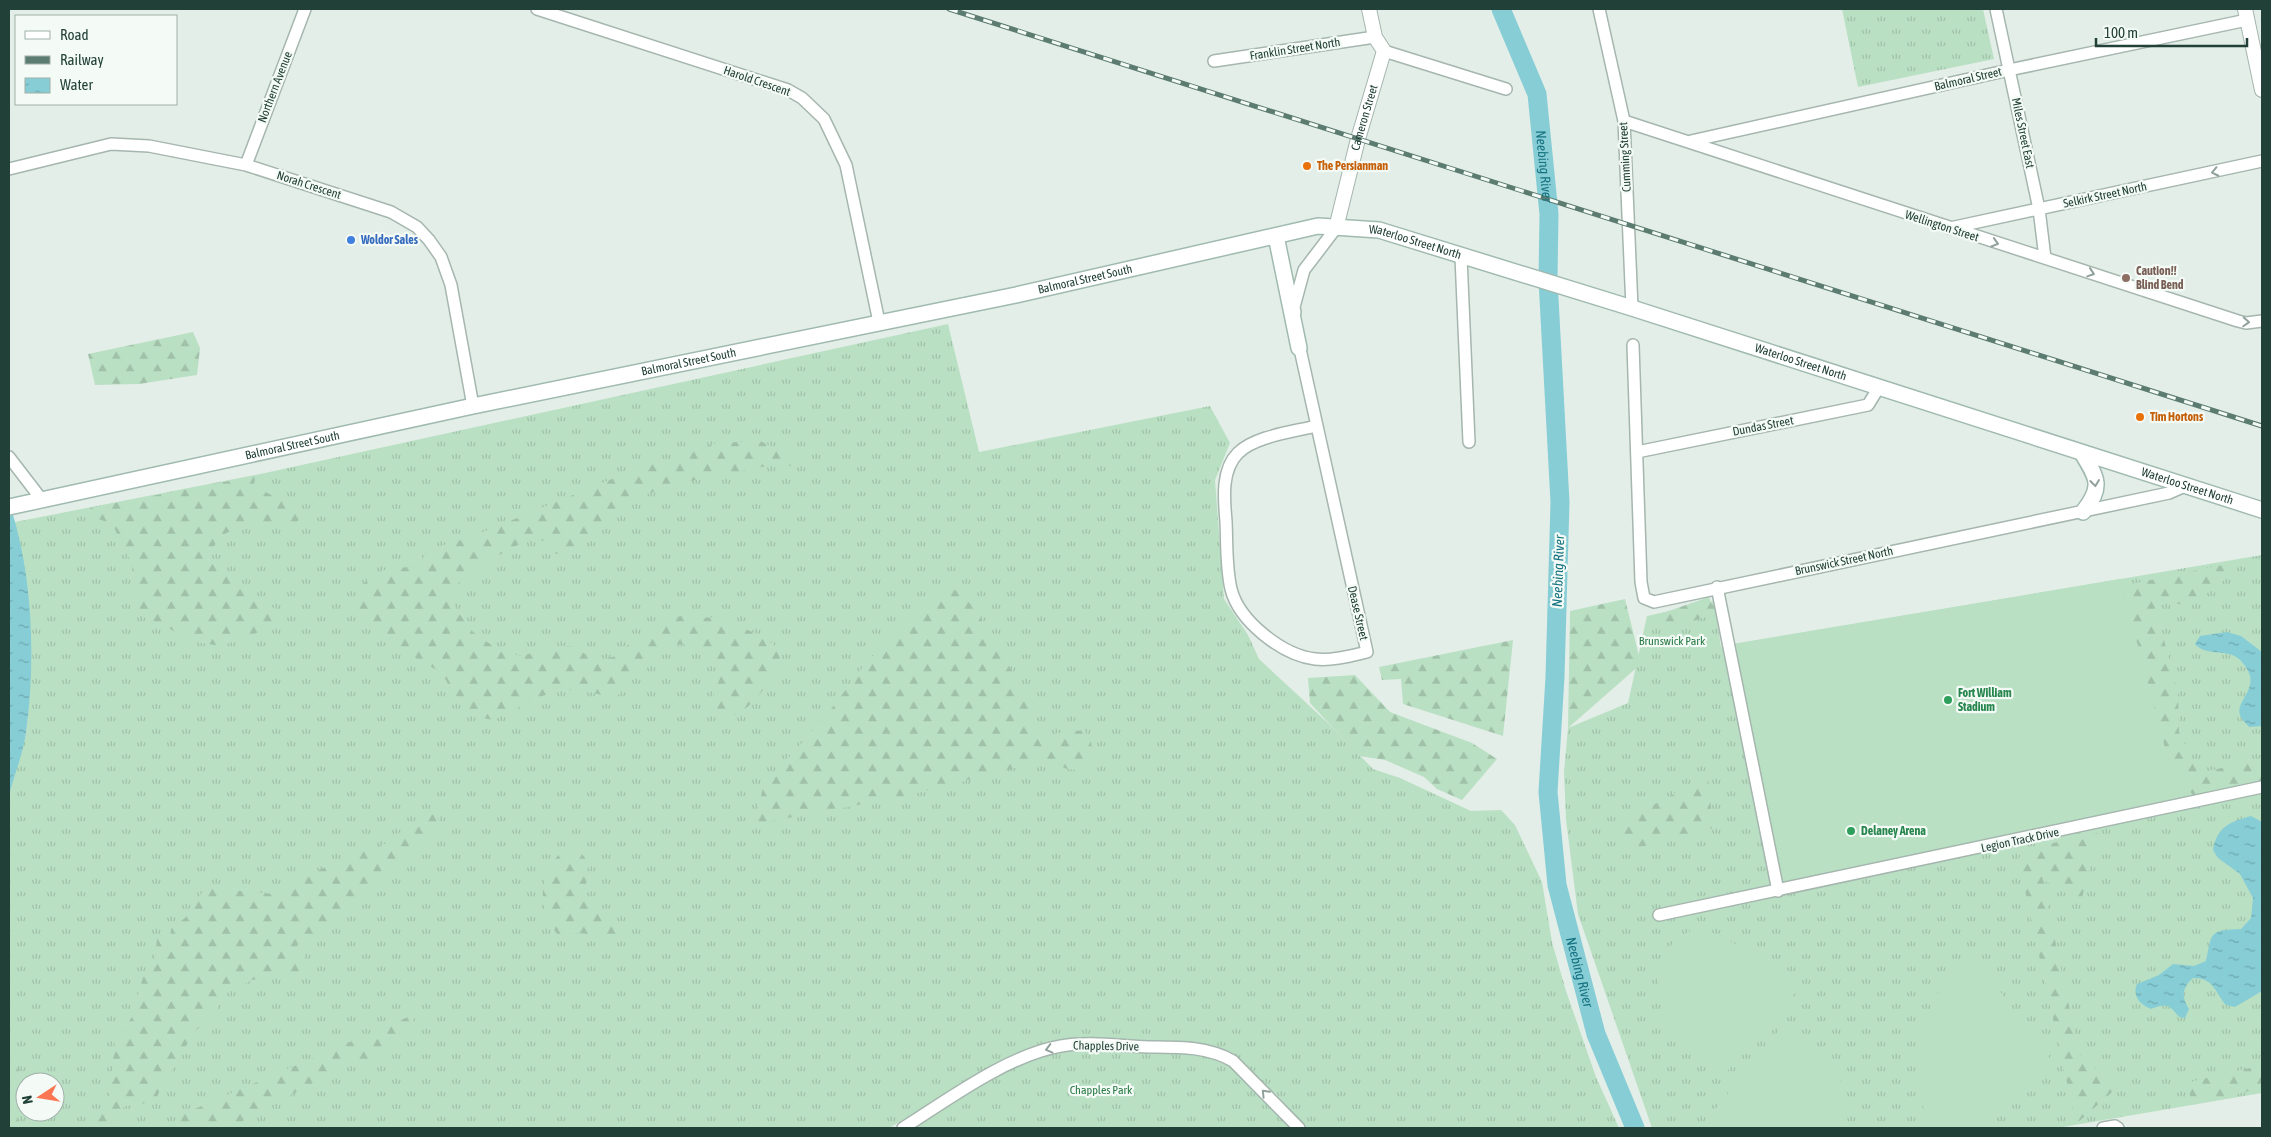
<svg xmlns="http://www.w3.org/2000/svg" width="2271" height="1137" viewBox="0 0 2271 1137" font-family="'Asap Condensed',sans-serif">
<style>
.grass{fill:url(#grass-tufts);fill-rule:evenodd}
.forest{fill:url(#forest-firs)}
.garden{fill:#bae0c3}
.water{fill:url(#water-ripples)}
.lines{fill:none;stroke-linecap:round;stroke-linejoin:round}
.river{stroke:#87cdd6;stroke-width:19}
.minor-casing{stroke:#a5b6af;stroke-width:14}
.tertiary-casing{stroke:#a5b6af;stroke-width:16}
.secondary-casing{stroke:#a0bab0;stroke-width:18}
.minor{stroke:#fff;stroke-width:11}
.tertiary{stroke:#fff;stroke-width:14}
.secondary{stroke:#fff;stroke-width:15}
.rail-casing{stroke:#5c7c72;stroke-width:5}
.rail{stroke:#f4faf6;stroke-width:3;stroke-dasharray:9;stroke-linecap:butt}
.oneway{stroke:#90a09b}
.food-dot{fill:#e8710a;stroke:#f4faf6;stroke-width:2}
.shop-dot{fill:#3f7fe0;stroke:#f4faf6;stroke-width:2}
.education-dot{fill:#8d6e63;stroke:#f4faf6;stroke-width:2}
.leisure-dot{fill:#2e9e5b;stroke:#f4faf6;stroke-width:2}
.labels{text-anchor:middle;stroke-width:4.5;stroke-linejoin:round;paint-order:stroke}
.street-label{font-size:12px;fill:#214037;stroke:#f4faf6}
.food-label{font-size:12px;font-weight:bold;fill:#c56008;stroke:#f4faf6;text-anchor:start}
.shop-label{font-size:12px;font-weight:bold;fill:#366cbe;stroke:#f4faf6;text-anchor:start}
.education-label{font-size:12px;font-weight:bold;fill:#785e54;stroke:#f4faf6;text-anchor:start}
.park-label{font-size:12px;fill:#287a45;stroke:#f4faf6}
.leisure-label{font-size:12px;font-weight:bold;fill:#27864d;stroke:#f4faf6;text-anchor:start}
.water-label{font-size:14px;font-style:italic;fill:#167381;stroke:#f4faf6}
</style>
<defs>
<pattern id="grass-tufts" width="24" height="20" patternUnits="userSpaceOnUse" patternTransform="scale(1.25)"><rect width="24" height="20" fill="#bae0c3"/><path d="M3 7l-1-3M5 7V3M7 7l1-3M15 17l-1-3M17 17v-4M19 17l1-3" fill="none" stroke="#a0c1a8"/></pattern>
<pattern id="forest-firs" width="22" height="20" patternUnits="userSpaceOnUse" patternTransform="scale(1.25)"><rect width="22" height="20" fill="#bae0c3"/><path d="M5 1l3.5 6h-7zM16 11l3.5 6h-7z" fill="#a0c1a8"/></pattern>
<pattern id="water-ripples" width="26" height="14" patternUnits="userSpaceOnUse" patternTransform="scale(1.25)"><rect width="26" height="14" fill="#87cdd6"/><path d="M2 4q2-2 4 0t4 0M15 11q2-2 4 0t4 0" fill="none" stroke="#6ea8ae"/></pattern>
</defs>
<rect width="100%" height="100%" fill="#e3eee8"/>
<path class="grass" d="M1842,9H1983L1994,59L1858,87Z
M948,324L979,452L1210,406L1230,443L1215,480L1224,599L1248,635L1259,659L1329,724L1373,769L1400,778L1471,811L1501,810L1515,825L1542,882L1552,942L1566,991L1596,1077L1619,1128H1306L1277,1095L1225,1050L1197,1043L1091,1040H1065L941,1097L889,1128H9C9,1019 6,908 9,799C9,776 23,755 26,733C35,661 29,593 15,522L265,473ZM25,1082H55V1112H25Z
M2262,555V1093L2057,1128H1652L1578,914L1566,820L1564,772L1568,728L1628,703L1647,616L1714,601L1721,647Z
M1070,1051L1183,1052L1205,1055L1222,1061L1235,1071L1291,1128H911C960,1100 1014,1058 1070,1051Z"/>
<path class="forest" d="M193,332L200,348L197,375L139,384L95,385L88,354Z
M760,441L808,463L798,466L772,465L691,481L640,496L582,542L574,554H556L547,541C541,541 534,540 528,541C509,547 462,576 450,592L456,609L473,632L500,651L522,656L553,646H572L592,658L604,660L615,656L635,639L672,616L718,618L767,638L778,649L781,664C766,686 743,727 712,716L714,694L722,672C699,641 674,633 645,663C634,675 626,688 614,699C557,678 543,697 493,720L478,717L453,693L442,673L382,639L358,613L353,598L363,584L378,571L415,566L431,549L471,537L619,476L716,443Z
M255,476L254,488C273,494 288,503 302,517L293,525L238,527L219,537L208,559L284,616L272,627L221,646L190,641L162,624L145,618L137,605L131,561L112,524L85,514L90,508Z
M2236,562V571L2191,605L2154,602L2178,693L2179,732L2199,773L2262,759V782L2193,796L2167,756L2122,586Z
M950,585L973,606L1031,703V727L1042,735L1084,730L1091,741L1093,758L1085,771L1067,769L1047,760L901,797L755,824L763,787L828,713L866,663L925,601Z
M1709,597L1715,613L1664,632L1660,614Z
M1625,599L1641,664L1568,728L1570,611Z
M1513,640L1503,736L1403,704L1401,679L1382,680L1379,667Z
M1355,675L1390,712L1472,743L1497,759L1462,800L1437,789L1424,777L1385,760L1359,756L1310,703L1308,678Z
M1708,776L1713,828L1625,851L1617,824Z
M436,813L442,829L384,879L357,906L297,945L305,958L298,973L252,980L225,994L217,1009L193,1034L172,1070L162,1084L156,1100L138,1105L125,1106L115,1116L130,1128H85L109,1098L115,1041L132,1017L144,973L155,960L157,938H170L171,929L186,917L205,888L275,894L349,854L385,844L407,827Z
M2098,833L2081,902L2042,879L2080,1057L2119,1086L2076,1124L2018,859L2026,849Z
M573,847C597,861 583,876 587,896L601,905C603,918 613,923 624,930L622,936C605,942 601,937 586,934C579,932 567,935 557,934C549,923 544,912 543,898C541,880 554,850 573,847Z
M422,1011L397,1036L386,1053L373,1060L348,1064L230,1128H166L183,1114Z
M9,1048L18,1056L20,1075L16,1083L12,1101L18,1121L30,1128H9Z
M2262,1065V1088L2190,1105V1082Z"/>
<path class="garden" d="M2120,579L2167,756L2193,796L1783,882L1732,644Z
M1699,926L1793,973L1797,991L1725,1074C1708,1064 1691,1054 1678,1040C1660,1019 1650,972 1668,949C1677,938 1688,932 1699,926Z
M1973,955L2051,1060L2047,1077L1977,1128H1932L1918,1095L1916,1062L1921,1031L1936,995Z
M1783,1025C1796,1034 1812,1041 1823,1051C1838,1064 1852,1109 1846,1128H1711L1709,1117Z"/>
<path class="water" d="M9,502C33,573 36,660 26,733C23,754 14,775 9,796Z
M2227,632L2241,636L2262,652V726L2249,727C2247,724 2241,719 2240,715C2235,702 2258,689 2248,671C2234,642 2209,660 2195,644L2200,636Z
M2251,816L2262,822V991L2235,1007L2226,1005C2214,991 2214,978 2193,978C2182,988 2181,997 2189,1009L2185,1018L2179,1017C2169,1004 2166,1003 2151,1009C2140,1005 2132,996 2137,984L2159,975L2173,964L2194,966L2206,961C2212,933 2208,930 2241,929L2251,918L2253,898L2240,874L2218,858L2213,850C2217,827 2229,822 2251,816Z"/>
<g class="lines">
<path class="river" id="s1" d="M1501,9L1537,94L1549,214L1548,280L1560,502L1555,677L1548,792L1557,885L1596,1034L1635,1128"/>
<defs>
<path id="minor" d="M537,9L788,90L802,98L824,119L846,165L879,322
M1599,9L1624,121L1632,308
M1996,9L2039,209L2045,258
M1384,51L1506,89
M1214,61L1375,37
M1624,121L2238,321L2246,323L2262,321
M1691,141L2009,70L2247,20
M246,165L305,9
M9,169L111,144L149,146L246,165L391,212L417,227L429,240L441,257L451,285L473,406
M1950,228L2262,161
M1461,257L1469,442
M1295,312L1294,307L1304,270L1336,228
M1298,340L1367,652C1350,656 1332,661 1315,659C1282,655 1239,621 1231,589C1226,568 1227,544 1226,521C1224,499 1221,470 1238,453C1255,436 1293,432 1316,426
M1633,345L1641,582L1644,598L1654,602L2169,493L2187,485
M1637,452L1868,405L1879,387
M9,457L42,500
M1717,587L1778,891
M1659,915L2262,787
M903,1128C949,1099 1008,1055 1061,1046C1089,1041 1120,1046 1148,1047C1178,1047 1207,1046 1233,1061L1299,1128
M2103,1128L2115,1126L2118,1128"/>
<g id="tertiary">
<path d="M2245,9L2262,90"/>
<path id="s2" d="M1336,228L1358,139L1384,51L1375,37L1369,9"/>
</g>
<g id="secondary">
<path d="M1276,236L1299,348"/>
<path d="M2082,453C2098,479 2103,487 2083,512"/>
<path id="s3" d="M9,507L473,406L1016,295L1318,226L1379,230L1632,308L2262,510"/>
</g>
</defs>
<use href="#minor" class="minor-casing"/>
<use href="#tertiary" class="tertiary-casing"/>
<use href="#secondary" class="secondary-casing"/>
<use href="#minor" class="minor"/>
<use href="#tertiary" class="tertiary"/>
<use href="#secondary" class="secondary"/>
<defs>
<path id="rail" d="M949,9L2262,426"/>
</defs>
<use href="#rail" class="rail-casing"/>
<use href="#rail" class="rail"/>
</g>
<defs><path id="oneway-chevron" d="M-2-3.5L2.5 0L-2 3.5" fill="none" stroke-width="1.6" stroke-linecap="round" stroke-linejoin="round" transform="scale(1.25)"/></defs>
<g class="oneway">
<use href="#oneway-chevron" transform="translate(2215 172) rotate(168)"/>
<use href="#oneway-chevron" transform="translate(1995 243) rotate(17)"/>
<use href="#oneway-chevron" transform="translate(2091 273) rotate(18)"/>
<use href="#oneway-chevron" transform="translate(2246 322) rotate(3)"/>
<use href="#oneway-chevron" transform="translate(2095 483) rotate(83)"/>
<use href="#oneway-chevron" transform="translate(1049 1049) rotate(165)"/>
<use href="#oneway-chevron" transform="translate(1265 1093) rotate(-134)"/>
</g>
<g class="food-dot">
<circle cx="1307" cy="166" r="5"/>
<circle cx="2140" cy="417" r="5"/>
</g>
<circle class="shop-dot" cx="351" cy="240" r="5"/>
<circle class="education-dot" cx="2126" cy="278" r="5"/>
<g class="leisure-dot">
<circle cx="1948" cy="700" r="5"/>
<circle cx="1851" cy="831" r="5"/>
</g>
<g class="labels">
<g class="street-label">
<text transform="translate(1295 49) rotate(-9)" y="4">Franklin Street North</text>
<text transform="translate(1968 79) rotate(-13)" y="4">Balmoral Street</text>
<text transform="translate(757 81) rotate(19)" y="4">Harold Crescent</text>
<text transform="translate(275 87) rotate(-69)" y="4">Northern Avenue</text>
<text dy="4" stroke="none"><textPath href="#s2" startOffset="114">Cameron Street</textPath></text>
<text transform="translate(2023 133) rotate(78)" y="4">Miles Street East</text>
<text transform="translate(1625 157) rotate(-93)" y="4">Cumming Street</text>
<text transform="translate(309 185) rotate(18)" y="4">Norah Crescent</text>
<text transform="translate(2105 195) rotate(-12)" y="4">Selkirk Street North</text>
<text transform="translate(1942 226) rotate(18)" y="4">Wellington Street</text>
<text dy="4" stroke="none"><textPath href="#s3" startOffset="1438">Waterloo Street North</textPath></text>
<text dy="4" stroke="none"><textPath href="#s3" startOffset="1100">Balmoral Street South</textPath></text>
<text dy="4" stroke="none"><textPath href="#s3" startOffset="695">Balmoral Street South</textPath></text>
<text dy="4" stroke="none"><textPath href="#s3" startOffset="1842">Waterloo Street North</textPath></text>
<text transform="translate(1763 426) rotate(-11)" y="4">Dundas Street</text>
<text dy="4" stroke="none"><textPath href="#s3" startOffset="290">Balmoral Street South</textPath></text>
<text dy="4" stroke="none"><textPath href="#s3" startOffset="2248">Waterloo Street North</textPath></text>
<text transform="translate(1844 561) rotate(-12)" y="4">Brunswick Street North</text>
<text transform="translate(1358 613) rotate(77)" y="4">Dease Street</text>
<text transform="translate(2020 840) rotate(-12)" y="4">Legion Track Drive</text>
<text transform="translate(1106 1046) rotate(1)" y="4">Chapples Drive</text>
</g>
<g class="food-label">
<text x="1317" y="170">The Persianman</text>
<text x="2150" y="421">Tim Hortons</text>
</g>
<g class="shop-label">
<text x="361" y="244">Woldor Sales</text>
</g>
<g class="education-label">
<text x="2136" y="275">Caution!!<tspan x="2136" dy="14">Blind Bend</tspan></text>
</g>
<g class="park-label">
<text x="1672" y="645">Brunswick Park</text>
<text x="1101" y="1094">Chapples Park</text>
</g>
<g class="leisure-label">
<text x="1958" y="697">Fort William<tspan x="1958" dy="14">Stadium</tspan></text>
<text x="1861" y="835">Delaney Arena</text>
</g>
<g class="water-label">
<text dy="5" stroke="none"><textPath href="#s1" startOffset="165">Neebing River</textPath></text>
<text transform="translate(1558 571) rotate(-88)" y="5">Neebing River</text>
<text dy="5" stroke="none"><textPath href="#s1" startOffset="975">Neebing River</textPath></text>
</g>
</g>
<rect width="2271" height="1137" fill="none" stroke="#214037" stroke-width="20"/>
<rect x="15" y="15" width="162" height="90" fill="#f4faf6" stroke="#a0b0aa"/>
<rect x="25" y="31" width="25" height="8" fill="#ffffff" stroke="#a0b0aa"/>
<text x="60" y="40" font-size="15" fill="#214037">Road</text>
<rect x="25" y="56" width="25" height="8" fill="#5c7c72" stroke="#a0b0aa"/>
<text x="60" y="65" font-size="15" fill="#214037">Railway</text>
<rect x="25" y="78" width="25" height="15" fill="url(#water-ripples)" stroke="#a0b0aa"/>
<text x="60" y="90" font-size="15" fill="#214037">Water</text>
<g transform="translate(40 1097) rotate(258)"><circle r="24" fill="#f4faf6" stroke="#a0b0aa"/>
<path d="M0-4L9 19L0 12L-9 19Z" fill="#fb7653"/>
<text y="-8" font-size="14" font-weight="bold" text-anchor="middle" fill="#214037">N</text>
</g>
<path d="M2096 38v8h151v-8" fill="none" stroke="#214037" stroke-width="2.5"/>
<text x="2104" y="38" font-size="15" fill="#214037" stroke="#f4faf6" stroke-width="4" paint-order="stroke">100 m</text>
</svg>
